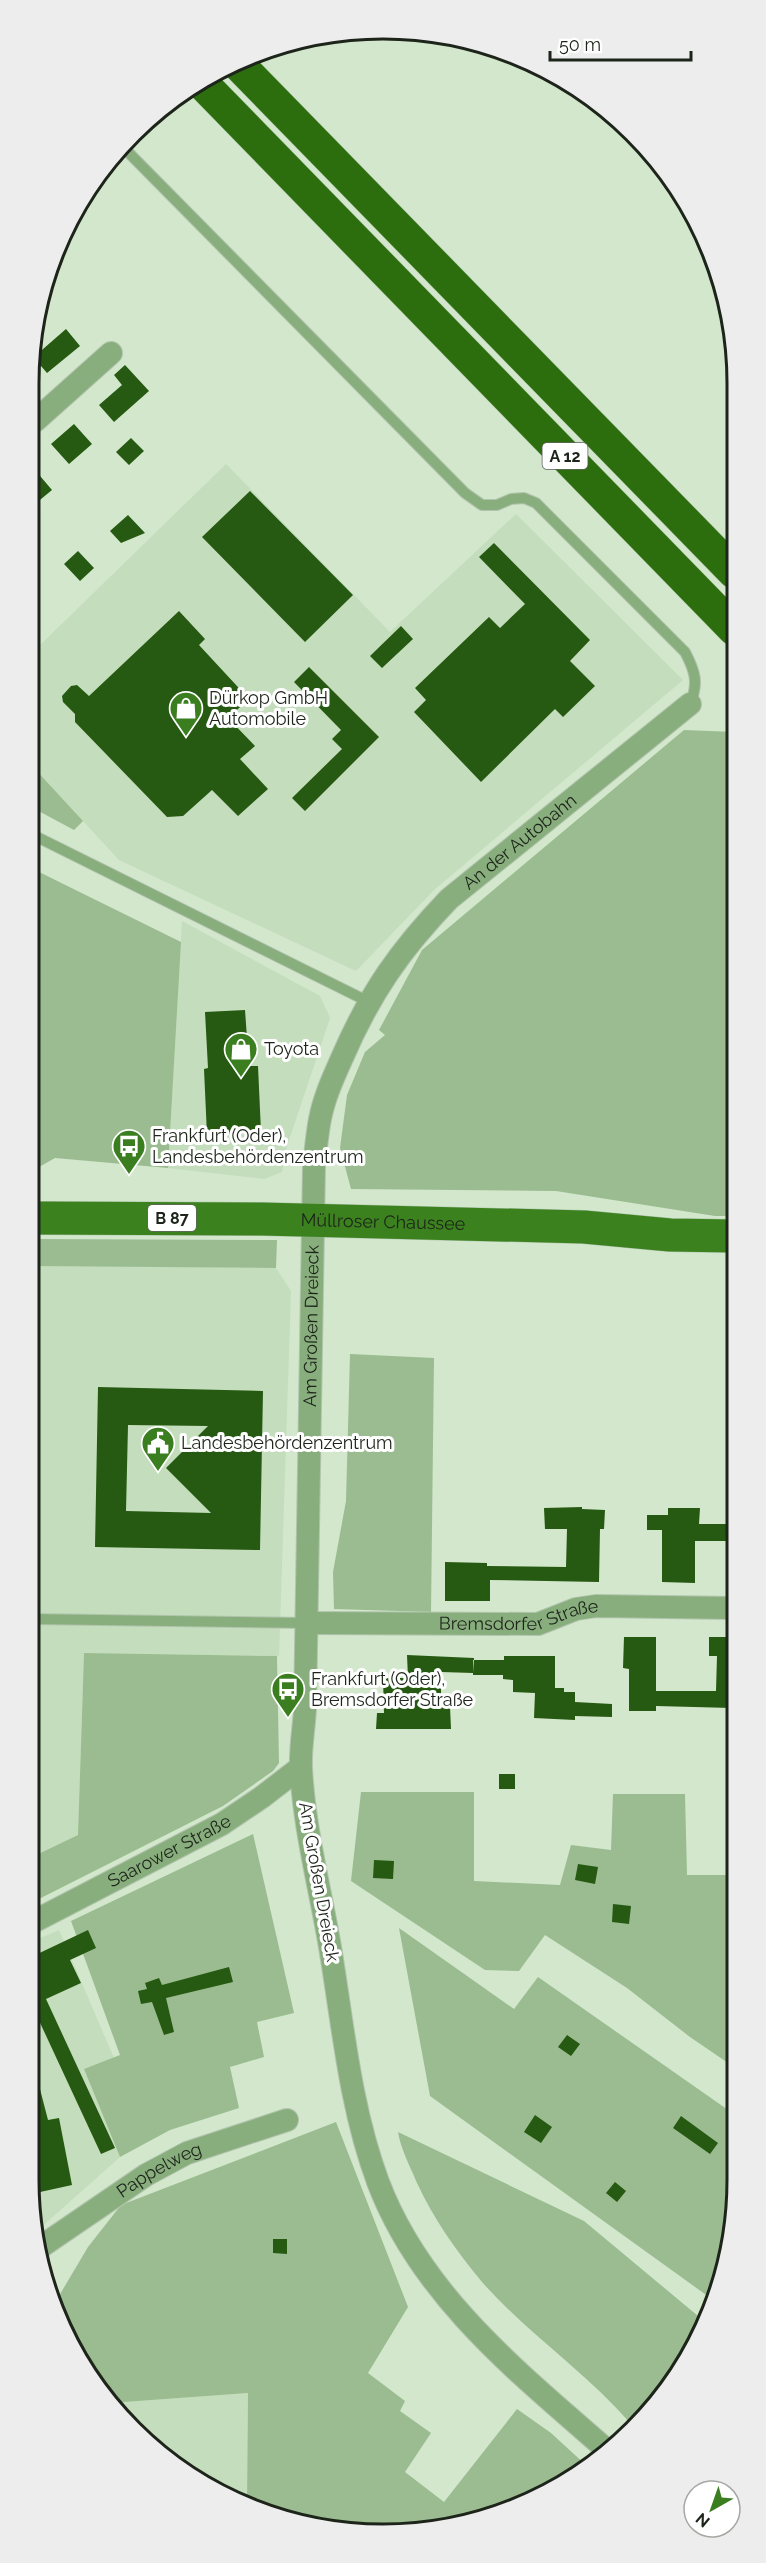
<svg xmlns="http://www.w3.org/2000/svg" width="766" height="2563" viewBox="0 0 766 2563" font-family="Raleway,sans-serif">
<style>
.built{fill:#c4ddbc}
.green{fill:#9abc90}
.building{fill:#265911;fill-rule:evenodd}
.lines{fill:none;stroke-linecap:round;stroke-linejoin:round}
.lane-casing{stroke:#b1c4ac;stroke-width:12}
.street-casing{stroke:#b1c4ac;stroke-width:24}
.primary-casing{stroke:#b1c4ac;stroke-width:34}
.highway-casing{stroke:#b1c4ac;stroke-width:34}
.lane{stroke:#89ae7e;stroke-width:10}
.street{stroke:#89ae7e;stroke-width:22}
.primary{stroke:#3b821f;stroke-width:33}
.highway{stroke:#2c6e0d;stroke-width:33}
.labels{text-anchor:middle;stroke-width:6;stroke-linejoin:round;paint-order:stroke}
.shield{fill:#fff;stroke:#61665f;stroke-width:1.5}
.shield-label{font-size:16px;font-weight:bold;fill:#1d241a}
.poi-label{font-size:18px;fill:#1d241a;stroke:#fff;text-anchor:start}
.street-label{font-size:18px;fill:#1d241a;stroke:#fff}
.rim{fill:none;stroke:#1d241a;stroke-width:3}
</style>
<rect width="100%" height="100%" fill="#d2e7cc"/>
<path class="built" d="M226,464L390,632L516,514L683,680L434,890L356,971L119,860L34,768V651Z
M182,921L320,996L330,1018L287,1146L282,1172L264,1179L168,1168Z
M32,1265L276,1268L291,1291L279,1656L84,1653L78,1835L30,1858V1864Z
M59,1930L114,2058L84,2069L120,2157L38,2230L29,2180V1943Z
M248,2393L247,2503L226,2498L117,2414L110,2403Z"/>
<path class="green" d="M684,730L734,732L733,1216H715L556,1191L351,1189L340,1148L347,1095L365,1052L385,1035L379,1030L422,950Z
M34,768L83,821L74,830L33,808Z
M33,869L181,942L168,1168L55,1158L32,1171Z
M32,1239L277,1240L276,1268L32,1266Z
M350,1354L434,1358L431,1612L334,1609L333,1572L346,1501Z
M84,1653L277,1656L279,1763L273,1771L223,1806L29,1904L30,1858L78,1835Z
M361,1792H474V1881L560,1885L571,1845L611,1850L613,1794H685L687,1875H731V2065L690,2037L627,1988L545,1935L519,1971L485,1970L351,1881Z
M253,1834L294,2013L257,2022L264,2057L230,2067L239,2108L170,2130L120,2157L84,2069L120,2055L71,1921Z
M399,1928L514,2009L538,1977L731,2112V2249L716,2288L709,2297L430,2096Z
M336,2122L408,2307L368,2373L405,2401L400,2411L431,2433L405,2472L444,2502L517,2409L551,2433L588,2467L475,2522L359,2534L247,2503L248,2393L110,2403L55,2315L53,2306L88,2247L121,2205Z
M398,2132L584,2221L704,2321L690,2358L631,2424C586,2372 528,2334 482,2282C457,2252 433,2218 417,2183C410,2166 401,2150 398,2132Z"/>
<path class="building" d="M66,329L80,346L47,373L35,359V356Z
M125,365L149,391L114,422L99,405L122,385L114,375Z
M74,424L92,444L69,464L51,444Z
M131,438L144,451L129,465L116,452Z
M35,470L52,490L35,504Z
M250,491L353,595L305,642L202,537Z
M128,515L145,533L121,543L110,531Z
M494,543L590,640L570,661L595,686L563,717L555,709L481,782L414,712L426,700L415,688L489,617L500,628L525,604L479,557Z
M78,551L94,568L80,581L64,564Z
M179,611L205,639L199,645L249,699L228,718L255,746L240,759L268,789L238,816L212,790L183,816L167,817L75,722V714L63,702L62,696L71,686L77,685L89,696Z
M401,626L413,639L382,668L370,656Z
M309,667L379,737L305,811L292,798L342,749L332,739L341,730L294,682Z
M245,1010L249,1066H258L261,1132L207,1135L204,1069L208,1068L205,1012Z
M98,1387L263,1391L260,1550L95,1547ZM128,1425L208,1426L166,1468L211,1513L126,1511Z
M582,1507V1509L605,1510L604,1529H600L599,1582L490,1580V1601H445V1562L487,1563V1566L566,1567L567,1529H545L544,1508Z
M668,1508H700L699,1524H732V1541H695V1583L662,1582V1530H647V1515H668Z
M624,1637H656V1691H716L717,1656H709V1637H732V1708L656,1706V1711H629V1669L623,1668Z
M407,1655L474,1658L473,1673L441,1672V1707H450L451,1729H376L377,1713H384L383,1678H408Z
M504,1656H555V1688H564V1692H575V1702L612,1704V1717L575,1716V1720L534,1718L535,1693L513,1692V1680L503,1679V1675H473V1660H504Z
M499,1774H515V1789H499Z
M374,1860L394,1861L393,1879L373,1878Z
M578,1864L598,1867L595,1884L575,1880Z
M613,1904L631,1906L629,1924L612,1922Z
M88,1930L96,1948L70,1960L81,1983L46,1999L115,2148L101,2154L29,1999V1958Z
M229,1967L233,1982L166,1998L174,2032L164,2035L152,2002L141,2004L138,1991L147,1989L145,1983L159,1978L162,1985Z
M567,2035L580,2044L571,2056L558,2047Z
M34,2066L48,2120L59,2118L72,2185L31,2194L28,2180L29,2067Z
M535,2115L552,2127L541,2143L524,2132Z
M681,2116L718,2143L710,2154L673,2128Z
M615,2182L626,2191L617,2202L606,2193Z
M273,2239H287V2254L273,2253Z"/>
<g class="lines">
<defs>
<path id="lane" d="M125,149L465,493L482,505H497L511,499L524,498L536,503L685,652C695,671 699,683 690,704
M33,835L369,1002
M31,1619L306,1623"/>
<g id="street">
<path d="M35,421L111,353"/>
<path id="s1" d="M306,1623L538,1624L576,1609L596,1606L732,1608"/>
<path id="s2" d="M29,1924L222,1824L262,1797L301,1767"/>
<path id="s3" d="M42,2246L146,2175L187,2153L287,2120"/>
<path id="s4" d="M608,2451C519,2373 421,2296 378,2182C350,2107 343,2025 330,1947C320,1888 304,1828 301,1768C300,1749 304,1728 305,1709L314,1165C316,1149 317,1134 320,1119C324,1098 333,1078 342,1058C370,993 400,950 449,899L690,704"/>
</g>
<g id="primary">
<path id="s5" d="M32,1218L262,1219L584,1227L670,1235L733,1236"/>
</g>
<path id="highway" d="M240,66L734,572
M201,82L734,629"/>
</defs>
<use href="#lane" class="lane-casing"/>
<use href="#street" class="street-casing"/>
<use href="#primary" class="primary-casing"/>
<use href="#highway" class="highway-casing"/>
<use href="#lane" class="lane"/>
<use href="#street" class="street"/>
<use href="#primary" class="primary"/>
<use href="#highway" class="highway"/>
</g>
<defs>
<symbol id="shop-pin" viewBox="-11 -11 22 30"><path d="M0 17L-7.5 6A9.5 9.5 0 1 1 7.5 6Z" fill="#3b7e20" stroke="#fff"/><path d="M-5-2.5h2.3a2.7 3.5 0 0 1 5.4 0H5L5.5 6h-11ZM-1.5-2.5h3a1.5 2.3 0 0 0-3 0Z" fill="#fff"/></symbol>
<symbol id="bus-pin" viewBox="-11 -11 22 30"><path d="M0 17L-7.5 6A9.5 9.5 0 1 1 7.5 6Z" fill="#3b7e20" stroke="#fff"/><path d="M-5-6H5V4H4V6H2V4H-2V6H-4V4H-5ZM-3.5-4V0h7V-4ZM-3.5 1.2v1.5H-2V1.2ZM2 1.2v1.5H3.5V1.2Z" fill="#fff"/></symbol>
<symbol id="civic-pin" viewBox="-11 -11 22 30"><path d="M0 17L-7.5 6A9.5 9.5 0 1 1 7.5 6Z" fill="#3b7e20" stroke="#fff"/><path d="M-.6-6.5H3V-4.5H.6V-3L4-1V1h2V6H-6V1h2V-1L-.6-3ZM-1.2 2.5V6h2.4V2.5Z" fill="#fff"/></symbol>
</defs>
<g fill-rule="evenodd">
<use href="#shop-pin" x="167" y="689" width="38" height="52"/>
<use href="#shop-pin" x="222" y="1030" width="38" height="52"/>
<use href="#bus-pin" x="110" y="1127" width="38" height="52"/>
<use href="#civic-pin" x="139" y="1424" width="38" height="52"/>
<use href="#bus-pin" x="269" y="1670" width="38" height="52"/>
</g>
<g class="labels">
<g class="shield">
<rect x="542.5" y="443" width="45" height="26" rx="4.5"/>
<rect x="148" y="1205" width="48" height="26" rx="4.5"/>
</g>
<g class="shield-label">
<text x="565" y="462">A 12</text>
<text x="172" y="1224">B 87</text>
</g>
<g class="poi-label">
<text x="209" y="704">Dürkop GmbH<tspan x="209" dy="21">Automobile</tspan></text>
<text x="264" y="1055">Toyota</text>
<text x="152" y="1142">Frankfurt (Oder),<tspan x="152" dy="21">Landesbehördenzentrum</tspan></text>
<text x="181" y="1449">Landesbehördenzentrum</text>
<text x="311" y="1685">Frankfurt (Oder),<tspan x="311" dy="21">Bremsdorfer Straße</tspan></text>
</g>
<g class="street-label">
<text dy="6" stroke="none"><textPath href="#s4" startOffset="1778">An der Autobahn</textPath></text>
<text dy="6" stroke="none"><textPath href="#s5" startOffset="351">Müllroser Chaussee</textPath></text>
<text dy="6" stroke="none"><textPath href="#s4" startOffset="1222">Am Großen Dreieck</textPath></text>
<text dy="6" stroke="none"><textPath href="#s1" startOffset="214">Bremsdorfer Straße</textPath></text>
<text dy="6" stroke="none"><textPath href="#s2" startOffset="158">Saarower Straße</textPath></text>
<text transform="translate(319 1882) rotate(80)" y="6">Am Großen Dreieck</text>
<text dy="6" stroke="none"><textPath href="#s3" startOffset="140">Pappelweg</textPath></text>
</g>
</g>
<path d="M0 0H766V2563H0ZM383 39H383A344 344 0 0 1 727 383V2180A344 344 0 0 1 383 2524H383A344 344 0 0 1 39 2180V383A344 344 0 0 1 383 39Z" fill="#ededed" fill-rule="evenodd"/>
<path class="rim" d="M383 39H383A344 344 0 0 1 727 383V2180A344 344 0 0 1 383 2524H383A344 344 0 0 1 39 2180V383A344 344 0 0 1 383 39Z"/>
<g transform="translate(712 2509) rotate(220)"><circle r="28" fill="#ffffff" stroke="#a5a7a3" stroke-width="1.5"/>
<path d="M0-4.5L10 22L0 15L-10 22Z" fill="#3b7e20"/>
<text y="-9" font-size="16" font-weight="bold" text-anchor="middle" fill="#1d241a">N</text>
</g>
<path d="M550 51v9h141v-9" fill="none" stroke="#1d241a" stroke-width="3"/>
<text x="559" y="51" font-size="18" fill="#1d241a" stroke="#ffffff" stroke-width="4.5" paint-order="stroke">50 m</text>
</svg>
